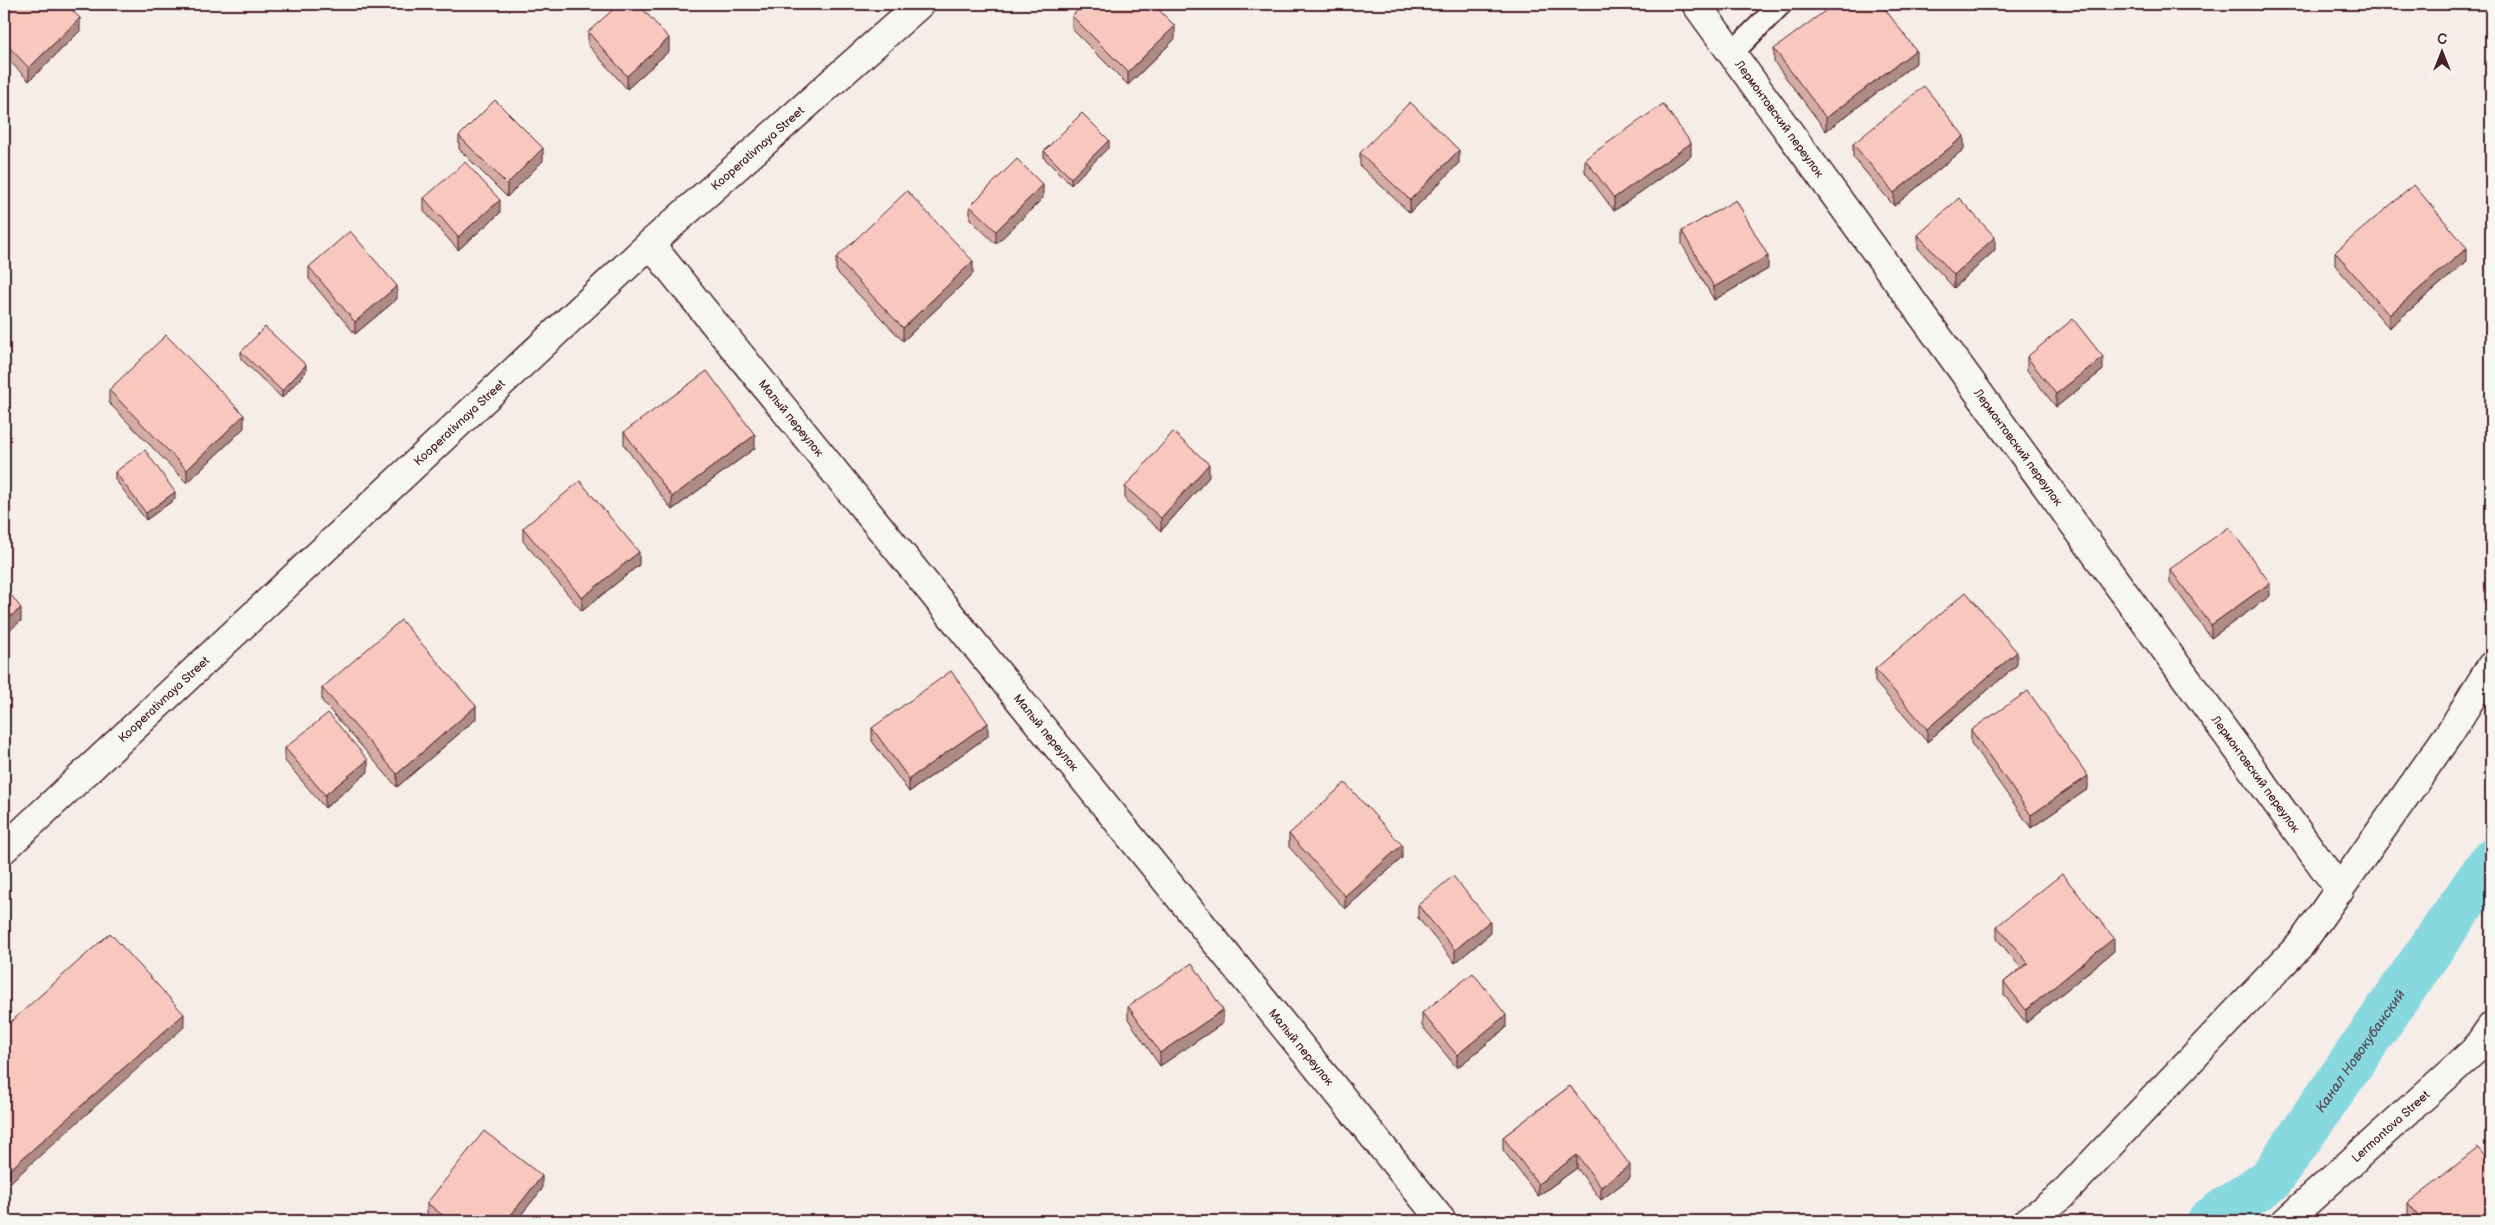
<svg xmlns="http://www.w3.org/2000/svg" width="2495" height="1225" viewBox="0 0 2495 1225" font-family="'Balsamiq Sans',sans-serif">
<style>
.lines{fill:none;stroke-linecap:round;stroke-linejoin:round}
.canal{stroke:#87d9df;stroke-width:46}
.lane-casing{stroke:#4a1f2b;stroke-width:25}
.street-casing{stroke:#4a1f2b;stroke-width:31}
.lane{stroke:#f6f6f2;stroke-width:21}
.street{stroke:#f6f6f2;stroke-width:28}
.wall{fill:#d5aca4;stroke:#4a1f2b}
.shaded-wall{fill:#ae8c86;stroke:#4a1f2b}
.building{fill:#f8c8bf;stroke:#4a1f2b}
.labels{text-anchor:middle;stroke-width:4;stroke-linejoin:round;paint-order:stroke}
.street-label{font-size:12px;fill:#4a1f2b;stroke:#f6f6f2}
.water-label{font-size:14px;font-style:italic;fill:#594e58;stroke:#f6f6f2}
</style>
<rect width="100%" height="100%" fill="#f6ede8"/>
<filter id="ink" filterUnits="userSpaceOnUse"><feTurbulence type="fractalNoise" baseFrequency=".02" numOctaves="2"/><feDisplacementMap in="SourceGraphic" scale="10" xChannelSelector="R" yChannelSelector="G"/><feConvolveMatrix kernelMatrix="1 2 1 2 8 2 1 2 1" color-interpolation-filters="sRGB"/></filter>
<g filter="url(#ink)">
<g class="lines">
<path class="canal" id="s1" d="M2210,1221L2271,1179L2491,862"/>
<defs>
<path id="lane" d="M1732,53L1781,4"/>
<g id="street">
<path id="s2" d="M1696,4L2340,890"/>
<path id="s3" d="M650,244L1442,1221"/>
<path id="s4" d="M4,849L650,244L920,4"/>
<path d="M2028,1221L2061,1196L2301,944L2451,731L2491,666"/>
<path id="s5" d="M2286,1221L2474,1051L2491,1027"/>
</g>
</defs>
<use href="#lane" class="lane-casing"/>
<use href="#street" class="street-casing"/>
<use href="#lane" class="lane"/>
<use href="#street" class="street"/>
</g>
<path class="wall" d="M4,4L80,31L29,81L4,55Z
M1072,16L1175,39L1128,85L1072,29Z
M588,32L669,51L627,89L588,45Z
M1774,49L1916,63L1826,131L1774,62Z
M459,136L543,161L507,197L459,149Z
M1853,144L1964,149L1894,206L1853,157Z
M1109,147L1071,185L1044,158V151Z
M1360,153L1459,163L1410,213L1360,166Z
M1691,156L1614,211L1585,172V159Z
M424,198L500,213L458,250L424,211Z
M1043,198L996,244L970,219V206Z
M1682,231L1768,269L1714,300L1682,244Z
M1918,235L1995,250L1954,288L1918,248Z
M2335,252L2467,261L2389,328L2335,265Z
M836,258L973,274L903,341L836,271Z
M309,267L397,299L355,334L309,279Z
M241,352L306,372L282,398L241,359Z
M2027,357L2103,370L2056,407L2027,370Z
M109,390L244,428L187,483L109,403Z
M624,432L755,448L672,510L624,445Z
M115,472L175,499L146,520L115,479Z
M1209,477L1161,531L1125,500V487Z
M523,528L639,565L582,611L523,541Z
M2170,569L2270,596L2211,638L2170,582Z
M2017,665L1927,742L1875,682V669Z
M322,688L476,719L397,787L322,701Z
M872,728L988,736L909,792L872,741Z
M1971,730L2088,789L2031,828L1971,743Z
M285,748L368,772L325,808L285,761Z
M1289,834L1402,858L1345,909L1289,847Z
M1418,905L1490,934L1455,963L1418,918Z
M1997,926L2114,951L2026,1023L2004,995V982L2021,968L1997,939Z
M1128,1006L1223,1023L1160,1066L1128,1019Z
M1422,1013L1506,1028L1457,1068L1422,1026Z
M1570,1086L1630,1178L1601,1200L1577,1168L1538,1196L1503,1150V1137Z
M542,1189L516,1221H433L427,1216V1203Z
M2408,1203L2491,1221H2413L2408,1216Z"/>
<path class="shaded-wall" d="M80,18V31L29,81V68Z
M1175,26V39L1128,85V72Z
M669,38V51L627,89V76Z
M1916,50V63L1826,131V118Z
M1964,136V149L1894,206V193Z
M1109,140V147L1071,185V178Z
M1691,143V156L1614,211V198Z
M543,148V161L507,197V184Z
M1459,150V163L1410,213V200Z
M1043,185V198L996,244V231Z
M500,200V213L458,250V237Z
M1995,237V250L1954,288V275Z
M2467,248V261L2389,328V315Z
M1768,256V269L1714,300V287Z
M973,261V274L903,341V328Z
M397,286V299L355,334V322Z
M2103,357V370L2056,407V394Z
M306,365V372L282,398V391Z
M244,415V428L187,483V470Z
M755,435V448L672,510V497Z
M1209,464V477L1161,531V518Z
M175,492V499L146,520V513Z
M639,552V565L582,611V598Z
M2270,583V596L2211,638V625Z
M21,608V621L4,635V622Z
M2017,652V665L1927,742V729Z
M476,706V719L397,787V774Z
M988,723V736L909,792V779Z
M368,760V772L325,808V795Z
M2088,776V789L2031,828V815Z
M1402,845V858L1345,909V896Z
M1490,921V934L1455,963V950Z
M2114,938V951L2026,1023V1010Z
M1223,1010V1023L1160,1066V1053Z
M184,1014V1027L4,1188V1175Z
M1506,1015V1028L1457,1068V1055Z
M1577,1155V1168L1538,1196V1184Z
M1630,1165V1178L1601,1200V1187Z
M542,1176V1189L516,1221H506Z"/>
<path class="building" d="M4,4H66L80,18L29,68L4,42Z
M619,4H638L669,38L627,76L588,32Z
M1084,4H1153L1175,26L1128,72L1072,16Z
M1834,4H1881L1916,50L1826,118L1774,49Z
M1924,86L1964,136L1894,193L1853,144Z
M495,100L543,148L507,184L459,136Z
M1410,102L1459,150L1410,200L1360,153Z
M1663,104L1691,143L1614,198L1585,159Z
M1082,113L1109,140L1071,178L1044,151Z
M1017,159L1043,185L996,231L970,206Z
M465,162L500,200L458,237L424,198Z
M2414,185L2467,248L2389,315L2335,252Z
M907,191L973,261L903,328L836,258Z
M1959,198L1995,237L1954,275L1918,235Z
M1736,200L1768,256L1714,287L1682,231Z
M350,231L397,286L355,322L309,267Z
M2073,319L2103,357L2056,394L2027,357Z
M265,327L306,365L282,391L241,352Z
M166,335L244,415L187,470L109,390Z
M707,371L755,435L672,497L624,432Z
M1173,432L1209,464L1161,518L1125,487Z
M145,450L175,492L146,513L115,472Z
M580,481L639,552L582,598L523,528Z
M2229,527L2270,583L2211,625L2170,569Z
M4,586L21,608L4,622Z
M1966,592L2017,652L1927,729L1875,669Z
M401,620L476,706L397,774L322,688Z
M951,671L988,723L909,779L872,728Z
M2028,691L2088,776L2031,815L1971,730Z
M328,713L368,760L325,795L285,748Z
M1345,783L1402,845L1345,896L1289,834Z
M2062,874L2114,938L2026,1010L2004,982L2028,963L1997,926Z
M1453,876L1490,921L1455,950L1418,905Z
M110,933L184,1014L4,1175V1028Z
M1192,963L1223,1010L1160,1053L1128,1006Z
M1473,973L1506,1015L1457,1055L1422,1013Z
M1570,1086L1630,1165L1601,1187L1577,1155L1538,1184L1503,1137Z
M484,1131L542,1176L506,1221H450L427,1203Z
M2478,1148L2491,1164V1221H2423L2408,1203Z
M1199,1214L1206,1221H1191Z"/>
</g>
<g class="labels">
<g class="street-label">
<text dy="4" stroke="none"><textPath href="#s2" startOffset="142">Лермонтовский переулок</textPath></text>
<text dy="4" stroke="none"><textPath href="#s4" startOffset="1029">Kooperativnaya Street</textPath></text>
<text dy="4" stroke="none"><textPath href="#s3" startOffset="224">Малый переулок</textPath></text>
<text dy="4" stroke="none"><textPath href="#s4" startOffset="624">Kooperativnaya Street</textPath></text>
<text dy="4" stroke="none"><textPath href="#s2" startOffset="548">Лермонтовский переулок</textPath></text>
<text dy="4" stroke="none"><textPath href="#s4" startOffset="219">Kooperativnaya Street</textPath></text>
<text dy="4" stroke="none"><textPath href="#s3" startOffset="629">Малый переулок</textPath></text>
<text dy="4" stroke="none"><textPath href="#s2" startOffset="952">Лермонтовский переулок</textPath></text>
<text dy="4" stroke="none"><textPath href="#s3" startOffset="1034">Малый переулок</textPath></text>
<text dy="4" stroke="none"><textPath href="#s5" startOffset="141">Lermontova Street</textPath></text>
</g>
<g class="water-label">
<text dy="5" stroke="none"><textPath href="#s1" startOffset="230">Канал Новокубанский</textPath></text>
</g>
</g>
<rect width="2495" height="1225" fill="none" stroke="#f6f6f2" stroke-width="20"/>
<rect x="10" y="10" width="2475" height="1205" fill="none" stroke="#4a1f2b" stroke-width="2" filter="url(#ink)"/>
<g transform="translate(2442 52)" stroke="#f6f6f2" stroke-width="4" paint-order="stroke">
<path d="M0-4L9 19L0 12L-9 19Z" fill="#4a1f2b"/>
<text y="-8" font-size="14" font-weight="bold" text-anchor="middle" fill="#4a1f2b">С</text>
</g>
</svg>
